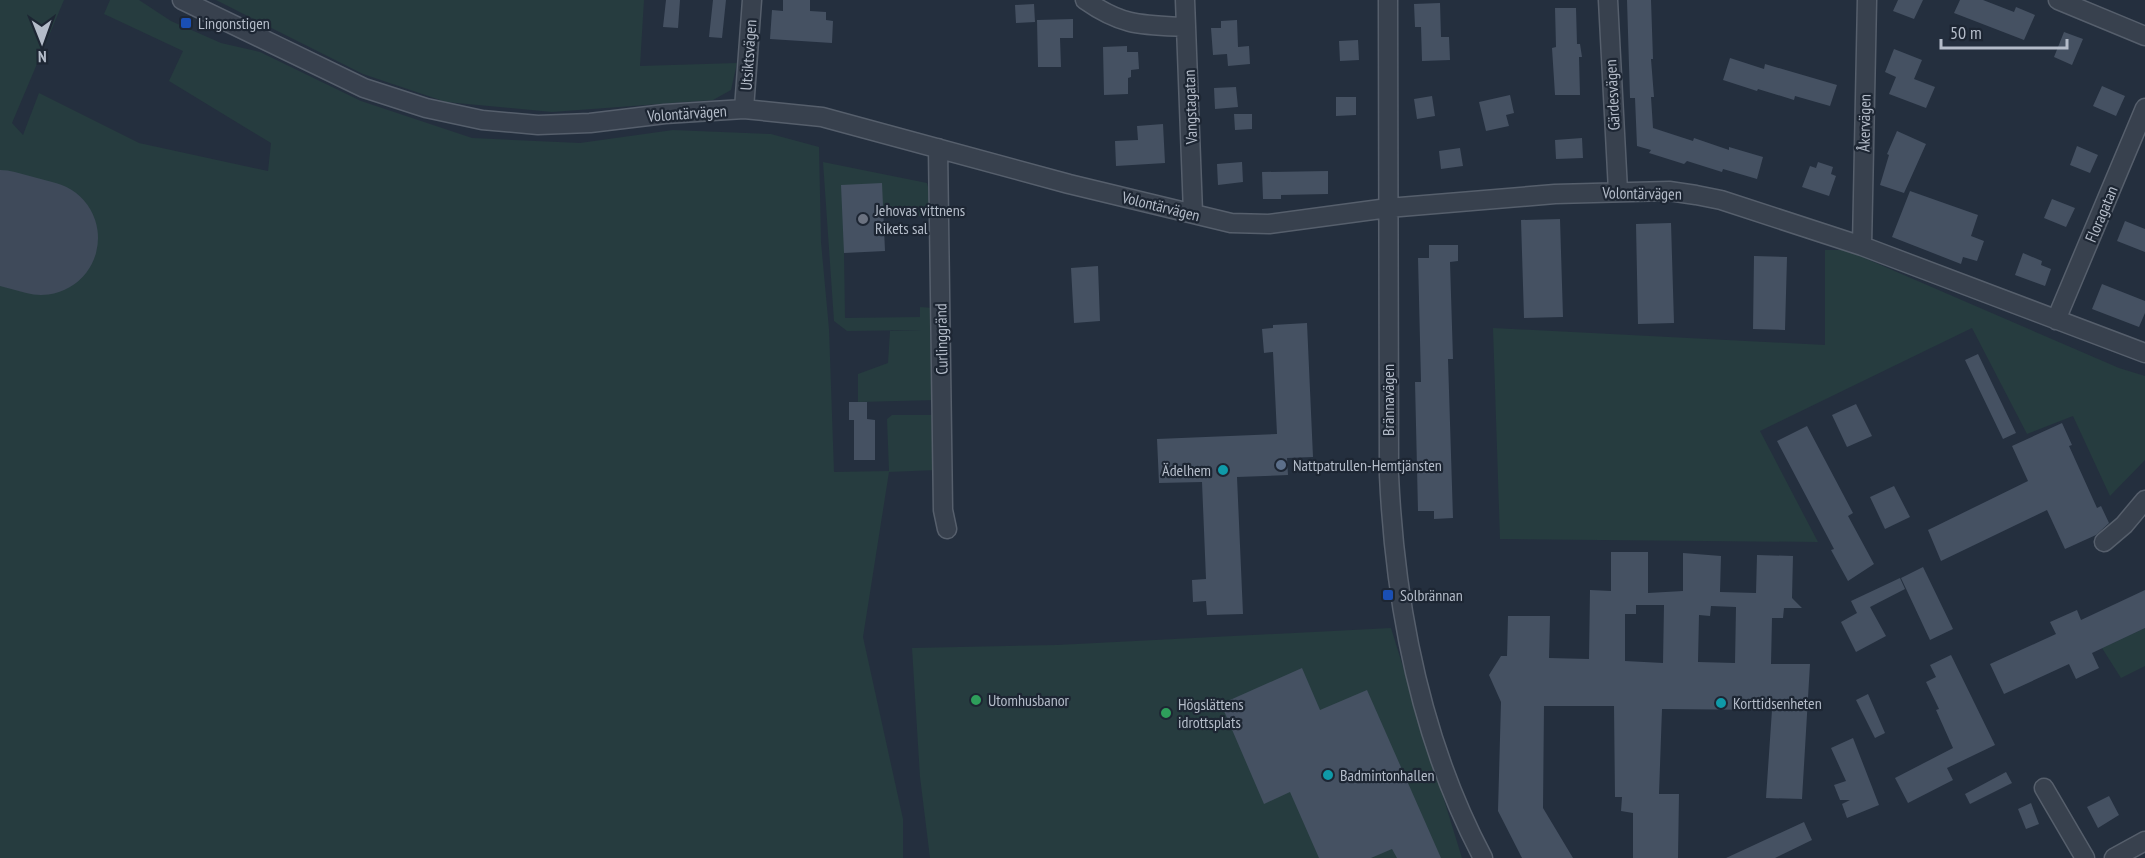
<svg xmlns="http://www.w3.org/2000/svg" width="2145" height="858" viewBox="0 0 2145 858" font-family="'PT Sans Narrow',sans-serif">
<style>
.green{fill:#263c3f}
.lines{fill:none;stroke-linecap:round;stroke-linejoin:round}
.runway{stroke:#3f4a5a;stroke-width:114}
.building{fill:#455162;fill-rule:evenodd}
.minor-casing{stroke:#565f6c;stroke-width:21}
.minor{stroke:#38414e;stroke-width:18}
.transit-dot{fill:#1a4fb4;stroke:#1d2633;stroke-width:2}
.worship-dot{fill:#6b7280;stroke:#1d2633;stroke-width:2}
.service-dot{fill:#5c6f8a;stroke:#1d2633;stroke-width:2}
.culture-dot{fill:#0f9aa8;stroke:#1d2633;stroke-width:2}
.leisure-dot{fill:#2e9e5b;stroke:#1d2633;stroke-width:2}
.labels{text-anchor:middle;stroke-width:4.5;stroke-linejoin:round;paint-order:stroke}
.poi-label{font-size:16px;fill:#b4bcc9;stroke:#1d2633;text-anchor:start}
.street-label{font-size:16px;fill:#b4bcc9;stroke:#1d2633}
</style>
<rect width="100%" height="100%" fill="#242f3e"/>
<path class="green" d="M0,0H64L12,123L23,135L39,93L139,143L268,171L271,143L169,81L183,51L104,14L110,0H139L171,21L221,43L260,52L361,101L472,138L580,143L673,130L771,134L819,147L821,242L829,329L834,472L889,471L887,419L892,415H937V470L889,472L863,637L903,819V858H0Z
M216,0H644L640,66L737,63L731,90L713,100L552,112L446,102L363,74Z
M823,162L927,183L932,201L931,216L883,217L844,253L845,318L920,317V307L934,308L937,400L858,402V374L888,363L890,331L922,330L847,331L834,321Z
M1825,250H1846L2119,368L2145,376V460L2110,496L2073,416L2027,434L1972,328L1760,431L1818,542L1500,539L1493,328L1825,345Z
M1391,628L1462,858H930L920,777L912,648L1057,645Z
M2145,628V666L2121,678L2102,648Z"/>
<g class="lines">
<path class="runway" d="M0,227L41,238"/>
</g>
<path class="building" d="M666,0H680L678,28L663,27Z
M713,0H726L722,38L709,37Z
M783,0H810V11L826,12V20L833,21L832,43L770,39L772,10L783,11Z
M1627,0H1651L1653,59H1651L1654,97H1651L1653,128L1693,141L1694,138L1729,150V147L1763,157L1757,179L1723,169L1722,172L1687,161L1684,164L1649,153L1651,150L1637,146L1635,98H1630Z
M1898,0H1923L1914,19L1893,11Z
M1960,0H1983L2014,12L2016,7L2035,15L2024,40L1954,13Z
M1440,3L1441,37H1449L1450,60L1422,61L1421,27H1415L1414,4Z
M1034,4L1035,22L1016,23L1015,5Z
M1555,8H1576L1577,44H1580L1582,57H1579L1580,95H1555L1552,48L1556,47Z
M1073,19V38H1060L1061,67H1038L1037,20Z
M1237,20L1238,47L1249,46L1250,64L1228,66L1227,54L1213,55L1211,28H1221V21Z
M2064,32L2083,39L2072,65L2054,57Z
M1358,40L1359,60L1340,61L1339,41Z
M1127,46V52H1138L1139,69L1131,70V77L1128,78V94L1104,95L1103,47Z
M1894,49L1922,60L1914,79L1935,87L1926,108L1889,94L1896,77L1885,72Z
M1730,58L1764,69L1765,64L1837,85L1830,106L1795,96L1794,100L1758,89L1757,91L1723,80Z
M2102,86L2125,96L2116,116L2093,106Z
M1236,87L1238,107L1215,109L1214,88Z
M1510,95L1514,113L1506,115L1509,126L1486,131L1479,102Z
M1432,96L1435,116L1417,119L1414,99Z
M1336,97H1356V115L1336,116Z
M1234,114H1252V129L1235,130Z
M1163,124L1165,163L1116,166L1115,141L1138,140L1137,126Z
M1897,131L1926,144L1904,193L1880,185L1889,155L1887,154Z
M1582,138L1583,158L1556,159L1555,140Z
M2077,146L2098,155L2090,173L2070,165Z
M1460,148L1463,166L1441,169L1439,151Z
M1242,162L1243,182L1218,185L1217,164Z
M1818,162L1833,167L1831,174L1836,176L1829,196L1802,187L1810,166L1816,168Z
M1328,171V194L1281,195V199H1263L1262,172Z
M882,183L885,251L844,253L841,185Z
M1910,191L1978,215L1971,236L1984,241L1977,261L1963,257L1961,264L1892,237Z
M2052,199L2075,208L2066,227L2044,218Z
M1560,219L1563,317L1524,318L1521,220Z
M2125,221L2145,229V252L2117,241Z
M1671,223L1674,323L1638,324L1636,224Z
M1429,245H1458V261L1450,262L1453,359H1448L1453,518L1434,519V511H1418L1415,382H1421L1418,258H1429Z
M2023,253L2042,261L2041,265L2051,269L2045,286L2015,275Z
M1754,256L1787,257L1785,330L1753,329Z
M1098,266L1100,321L1074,323L1071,268Z
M2102,284L2145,301V313L2139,327L2092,309Z
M1307,323L1313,457L1287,458L1288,475L1237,477L1243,614L1207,615L1206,601L1193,602L1192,580L1206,579L1202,482L1159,483L1157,439L1277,434L1273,352L1264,353L1262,329L1273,328V325Z
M1978,354L2016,433L2003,439L1965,360Z
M849,402H867V419L875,420V460H854V420H849Z
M1856,404L1872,436L1847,447L1832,415Z
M2062,423L2072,445L2069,446L2097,508L2101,506L2109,523L2096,535L2065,549L2047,510L1941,561L1928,530L2028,481L2012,446Z
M1807,426L1853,513L1848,516L1874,564L1848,581L1831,550L1834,549L1777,441Z
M1894,486L1910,517L1885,529L1870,497Z
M1611,552H1648V593L1683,591V553L1721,556L1720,592L1756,593L1757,555L1793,556L1792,598L1802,608H1784L1783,618H1772L1771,664H1810L1802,799L1766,798L1772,710L1662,709L1659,794H1679L1678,858H1633V813L1621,811L1622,797H1615L1614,706H1544L1543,808L1573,858H1522L1498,811L1501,702L1489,675L1501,656H1507L1508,616H1550L1549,658L1589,659L1590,590L1611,591ZM1636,605H1664L1663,663L1625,661V614H1636ZM1711,606L1736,607L1735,663L1698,662L1699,615L1710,616Z
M1923,567L1953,629L1930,640L1901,578Z
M1900,578L1905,589L1870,607L1886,636L1856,652L1841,622L1857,613L1851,601Z
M2145,590V628L2092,653L2099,668L2076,679L2069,664L2004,694L1990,664L2056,634L2050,622L2077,610L2081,620Z
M1951,655L1995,745L1947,768L1953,780L1908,803L1895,778L1953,748L1936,710L1939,709L1926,682L1936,677L1930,665Z
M1302,668L1320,710L1367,690L1441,858H1397L1392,849L1371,858H1319L1290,792L1264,804L1221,704Z
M1868,694L1885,733L1875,738L1856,700Z
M1853,738L1879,805L1847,818L1842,804L1850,800H1840L1834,785L1846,781L1831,748Z
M2006,772L2012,783L1970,804L1965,794Z
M2109,796L2119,815L2098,828L2087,807Z
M2031,803L2039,824L2026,829L2018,809Z
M1804,822L1812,840L1775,858H1726Z"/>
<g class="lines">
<defs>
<path id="minor" d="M182,0L364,88L426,108L482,120L538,125L590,123L665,114L744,109L822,117L1069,184L1231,223L1269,224L1388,208L1555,194L1669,191L1696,195L1721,200L1862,246L2145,353
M1085,0C1122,26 1141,25 1185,27
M1185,0L1193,213
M1388,0L1389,475C1395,606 1421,741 1483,858
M1608,0L1618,191
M2058,0L2145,36
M744,109L752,0
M938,148L943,510L947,529
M1862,246L1867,0
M2056,320L2145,108
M2104,542L2124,525L2145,500
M2044,788L2085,858
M2114,858L2145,841"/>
</defs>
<use href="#minor" class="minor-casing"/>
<use href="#minor" class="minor"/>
</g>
<g class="transit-dot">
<rect x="180" y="17" width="12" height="12" rx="3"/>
<rect x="1382" y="589" width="12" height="12" rx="3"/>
</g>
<circle class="worship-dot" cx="863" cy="219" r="6"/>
<circle class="service-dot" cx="1281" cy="465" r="6"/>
<g class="culture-dot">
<circle cx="1223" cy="470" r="6"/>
<circle cx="1721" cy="703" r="6"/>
<circle cx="1328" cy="775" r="6"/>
</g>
<g class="leisure-dot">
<circle cx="976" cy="700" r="6"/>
<circle cx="1166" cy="713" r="6"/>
</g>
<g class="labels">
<g class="poi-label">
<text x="198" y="29">Lingonstigen</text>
<text x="875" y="216">Jehovas vittnens<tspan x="875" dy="18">Rikets sal</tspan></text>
<text x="1293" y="471">Nattpatrullen-Hemtjänsten</text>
<text x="1211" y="476" text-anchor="end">Ädelhem</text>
<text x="1400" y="601">Solbrännan</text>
<text x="988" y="706">Utomhusbanor</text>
<text x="1733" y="709">Korttidsenheten</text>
<text x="1178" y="710">Högslättens<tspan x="1178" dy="18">idrottsplats</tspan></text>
<text x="1340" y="781">Badmintonhallen</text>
</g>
<g class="street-label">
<text transform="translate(748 55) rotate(-86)" y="6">Utsiktsvägen</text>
<text transform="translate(1612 95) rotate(-93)" y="6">Gärdesvägen</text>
<text transform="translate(1190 107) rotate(-92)" y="6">Vangstagatan</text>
<text transform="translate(687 113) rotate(-4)" y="6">Volontärvägen</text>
<text transform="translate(1864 123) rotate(-89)" y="6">Åkervägen</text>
<text transform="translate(1642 193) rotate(1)" y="6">Volontärvägen</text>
<text transform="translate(1161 206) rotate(14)" y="6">Volontärvägen</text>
<text transform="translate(2101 214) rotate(-67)" y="6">Floragatan</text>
<text transform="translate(941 339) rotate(-91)" y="6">Curlinggränd</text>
<text transform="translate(1388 400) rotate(-90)" y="6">Brännavägen</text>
</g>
</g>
<g transform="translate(42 42) rotate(179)" stroke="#1d2633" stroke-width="4.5" paint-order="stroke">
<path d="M0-4.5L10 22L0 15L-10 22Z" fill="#b4bcc9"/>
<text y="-9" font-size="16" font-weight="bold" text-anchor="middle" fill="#b4bcc9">N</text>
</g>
<path d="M1941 39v9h126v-9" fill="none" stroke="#b4bcc9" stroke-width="3"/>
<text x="1950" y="39" font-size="18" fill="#b4bcc9" stroke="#1d2633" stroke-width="4.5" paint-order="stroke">50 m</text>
</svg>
